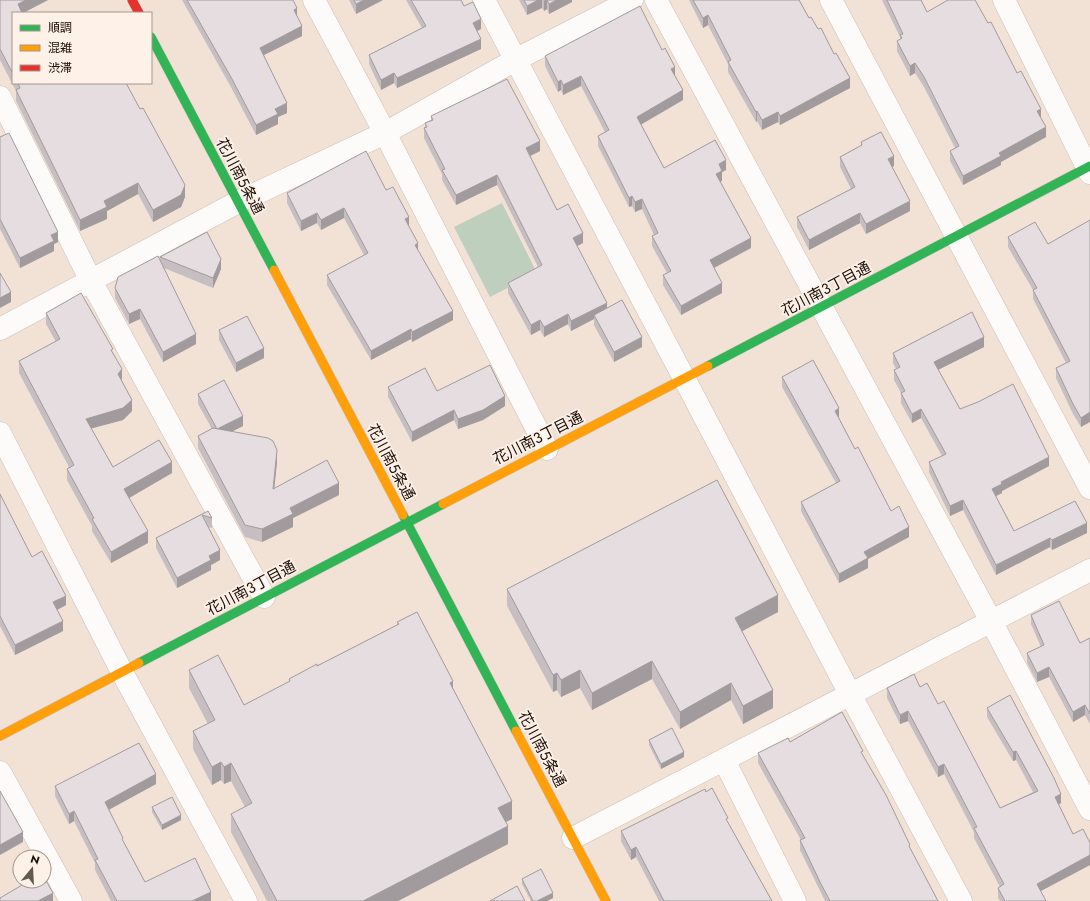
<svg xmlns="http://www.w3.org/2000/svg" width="1090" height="901" viewBox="0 0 1090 901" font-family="Jost,'Noto Sans JP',sans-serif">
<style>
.green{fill:#becfbd}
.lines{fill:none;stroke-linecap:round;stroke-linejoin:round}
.street-casing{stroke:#ccbfb6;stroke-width:23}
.fast-casing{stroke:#ccbfb6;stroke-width:10}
.slow-casing{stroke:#ccbfb6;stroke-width:10}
.jam-casing{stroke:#ccbfb6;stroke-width:10}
.street{stroke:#fdfbf9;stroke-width:22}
.fast{stroke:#30b455;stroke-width:9}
.slow{stroke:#ff9f0a;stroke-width:9}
.jam{stroke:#e5322d;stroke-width:9}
.wall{fill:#c6bec1}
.shaded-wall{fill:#a19b9d}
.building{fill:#e6dde0;stroke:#a19b9d}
.labels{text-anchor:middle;stroke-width:3.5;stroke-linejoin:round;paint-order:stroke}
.street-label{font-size:15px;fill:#190e07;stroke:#fef1e8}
</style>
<rect width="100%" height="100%" fill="#f2e2d6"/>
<path class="green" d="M502,203L537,273L490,297L454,227Z"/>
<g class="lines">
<defs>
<path id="street" d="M314,0L385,133L547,449
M484,0L684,378L850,694L961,901
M656,0L991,621L1090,809
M831,0L1090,488
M1004,0L1090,173
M0,97L91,281L264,597
M0,329L238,202L385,133L515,60L632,0
M0,433L122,672L246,901
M724,760L795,901
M0,772L71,901
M573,838L1090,570"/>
<path id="fast" d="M151,37L274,270
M708,366L1090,166
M403,515L516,731
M139,663L443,504"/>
<path id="slow" d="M274,270L403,515
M443,504L708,366
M516,731L606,901
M0,736L139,663"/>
<path id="jam" d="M132,0L139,13"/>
</defs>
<use href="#street" class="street-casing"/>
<use href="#fast" class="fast-casing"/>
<use href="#slow" class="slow-casing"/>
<use href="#jam" class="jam-casing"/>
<use href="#street" class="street"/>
<use href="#fast" class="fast"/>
<use href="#slow" class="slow"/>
<use href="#jam" class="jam"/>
</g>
<path class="wall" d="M0,0H48L23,13H13V83H126L185,197L181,207L153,222L138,194L107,211V219L80,231L16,101V91L0,60Z
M182,0H293L302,36L264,55L287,113L278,117V124L256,135L232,89Z
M349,0H383L356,14Z
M406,0H461L464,6L481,29L477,31L481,49L397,88L394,83L381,90L369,64V55L422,28Z
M519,0H572V2L549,14L547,9L544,11L542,8L527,15Z
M689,0H799L850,88L780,125L778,122L762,130L757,121L756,122L728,72V64L708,25L703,28Z
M882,0H921L927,12L988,23L1017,73L1041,118L1046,137L1001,162V165L963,185L950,161V151L955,148L924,87L915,73L910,76L897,51V41L900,39V37Z
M545,56L675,76L683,100L641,124L664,168L726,170L722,172V181H720L751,248L714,268L722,293L681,315L663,285V275L667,273L652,246V236L654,235L642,209L635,212L632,206L629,207L598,146V136L605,132L581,86L563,95L561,90L558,92L545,66Z
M431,116L540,151L530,156L557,210L583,243L577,246L607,309L642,347L614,362L594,325V319L571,331L568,324L544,337L540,330L531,335L508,293V283L538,267L497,185L456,205L442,180V174L424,138V128H425V123L431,120Z
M0,137L58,242L54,244V251L20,268L0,229Z
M861,142L894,166L892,167L910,211L866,234L860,223L809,250L797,227V217L851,189L840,167V157L861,146Z
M386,190L409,226L418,251L453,320L412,342L411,339L371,360L327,285V275L364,255L344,218L321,230L317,223L301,231L287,203V193Z
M1090,220L1081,427L1073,414L1056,378V368L1066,363L1033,299V290L1008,247V237L1048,244Z
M160,257L221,269L213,288L164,268L196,344L163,362L140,319L129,324L115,298V288L160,261Z
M46,313L113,352L132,411L123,420L91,428L113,467L172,473L129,498L148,543L111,563L92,531V526L67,480V469L69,467L19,373V361L56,342L46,324Z
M219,330L264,358L236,372L219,340Z
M984,347L938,369L960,409L1049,466L1002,491V493L996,496L1014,531L1087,533L1052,550L1050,547L996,575L963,510L950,516L929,472V462L942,456L921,418L912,423L901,403V393L894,380V370L896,369L893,363V353Z
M782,377L839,418L855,449L891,511L909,537L868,559V568L839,583L801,511V502L836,483L782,387Z
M388,387L437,391L505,406L483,420L458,429L454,420L412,442L388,397Z
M198,394L243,426L231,432L277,462L274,488L339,495L293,518V527L262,542L245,537L198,448V436L212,429L198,404Z
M0,494L32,557L66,605L57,610L63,631L15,655L0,626Z
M208,511L212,518V528L208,527L220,560L211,565V570L177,588L156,548V538Z
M507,589L778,612L742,631L773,708L743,724L731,700L680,729L652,679L592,710L580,688L561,697L557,690L553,692L507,606Z
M1031,615L1080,643L1090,638V724L1085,715L1073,722L1049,677L1037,682L1027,663V653L1041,647L1031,624Z
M397,622L453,688L512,819L505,822L508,844L398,901H267L231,832V814L245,807L231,781L224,784L221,780L212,785L193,749V731L208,724L189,688V670L244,705L289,682V679L317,666L397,625Z
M920,687L938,704L1000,808L1033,792L1016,760L1013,761L987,717V708L1061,803L1059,805L1073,834L1090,865L1041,891L1046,901H1000L998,898V888L1000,887L974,838V832L944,774L938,777L908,721L900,724L887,698V688Z
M649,740L684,757L661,769L649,745Z
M790,742L863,756L910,849L938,901H825L800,850V840H801L758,763V753Z
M156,784L109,809L123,842L145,882L211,901H111L95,870V863L74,821L69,824L55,796V786Z
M706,792L728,823L772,901H659L636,857L631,860L621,841V831Z
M152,807L181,820L162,830L152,812Z
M522,879L553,898L547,901H531L522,884Z"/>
<path class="shaded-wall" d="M26,0H48L23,13H18V4Z
M364,0H383L356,14V4Z
M538,0H542V8L527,15V6Z
M545,0H547V9L544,11V1Z
M557,0H572V2L549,14V4Z
M297,8V18L294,10Z
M708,15V25L703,28V18Z
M481,19V29L473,33V23Z
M302,26V36L260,57V48Z
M481,39V49L397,88V78Z
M915,63V73L910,76V66Z
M675,67V77L671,69Z
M394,73V83L381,90V80Z
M581,76V86L563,95V85Z
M850,78V88L780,125V116Z
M561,80V90L558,92V82Z
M683,90V100L637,127V117Z
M287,103V113L278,117V124L256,135V125L275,109Z
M1041,109V119L1037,111Z
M757,111V121L756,122V112Z
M778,112V122L762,130V120Z
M1046,127V137L1001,162V165L963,185V176L999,153Z
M540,141V151L526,158V148Z
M894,156V166L888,169V159Z
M726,160V170L722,172V181L716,184V174L719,164Z
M497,175V185L456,205V195Z
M138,183V194L107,211V219L80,231V220L104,201Z
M185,185V197L181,207L153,222V210Z
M632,196V206L629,207V198Z
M642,199V209L635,212V202Z
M910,201V211L866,234V224Z
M344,208V218L321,230V220Z
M317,213V223L301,231V221Z
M860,213V223L809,250V240Z
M409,217V227L405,219Z
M58,232V242L54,244V251L20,268V258L51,235Z
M583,233V243L573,248V238Z
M751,238V248L710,270V260Z
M418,243V253L415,245Z
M221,259V269L213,288V278Z
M722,283V293L681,315V306Z
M11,292V302L0,308V298Z
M607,303V313L594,315V319L571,331V321Z
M140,309V319L129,324V314Z
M453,311V320L412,342V332Z
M568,314V324L544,337V327Z
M540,320V330L531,335V325Z
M411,329V339L371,360V351Z
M196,334V344L163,362V352Z
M642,337V347L614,362V352Z
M984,337V347L934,372V362Z
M264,348V358L236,372V363Z
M122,369V380L118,374Z
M505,396V406L483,420L458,429V419Z
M132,400V411L123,420L86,430V419Z
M839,408V418L835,420V411Z
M921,409V418L912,423V414Z
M454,410V420L412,442V432Z
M1090,412V422L1081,427V418Z
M243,416V426L217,439V429Z
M277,450V462L273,501V489Z
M1049,457V466L1002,491V493L992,498V489L1001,482Z
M172,462V473L124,501V489Z
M339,483V495L293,518V527L262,542V529L290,508Z
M963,500V510L950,516V506Z
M1087,523V533L1052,550V540Z
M909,527V537L868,559V568L839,583V574L864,552Z
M148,531V543L111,563V552Z
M1050,538V547L996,575V565Z
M220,550V560L211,565V570L177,588V578L209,556Z
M778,595V612L735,635V618Z
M66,596V605L53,612V602Z
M63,621V631L15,655V645Z
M652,661V679L592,710V693Z
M1049,667V677L1037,682V673Z
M580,670V688L561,697V680Z
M557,673V690L553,692V675Z
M453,681V699L450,683Z
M731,683V700L680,729V712Z
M773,690V708L743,724V706Z
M1085,705V715L1073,722V712Z
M908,711V721L900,724V715Z
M1016,751V760L1013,761V752Z
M684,752V757L661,769V764Z
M221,762V780L212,785V767Z
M231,763V781L224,784V767Z
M944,764V774L938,777V767Z
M156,774V784L105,812V802Z
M1061,794V803L1055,806V797Z
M512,801V819L498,826V808Z
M74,811V821L69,824V814Z
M181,815V820L162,830V825Z
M508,826V844L398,901H363Z
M23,832V842L0,855V845Z
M636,847V857L631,860V850Z
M1090,855V865L1037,893V884Z
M211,892V901H192Z
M53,893V901H38Z
M553,893V898L547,901H537Z"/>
<path class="building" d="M0,0H26L18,4L22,13H13V74L0,49Z
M187,0H293L297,8L294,10L302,26L260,48L287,103L275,109L278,114L256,125L232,79Z
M354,0H364L356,4Z
M411,0H461L464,6L473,2L481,19L473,23L481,39L397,78L394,73L381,80L369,55L426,26Z
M524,0H538L527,6Z
M547,0H557L549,4Z
M693,0H799L809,18L811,17L818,29L821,28L834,54L836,53L850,78L780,116L778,112L762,120L757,111L756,112L728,62L731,60L708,15L703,18Z
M887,0H921L927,12L948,0H975L988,23L991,22L1017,73L1021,71L1041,109L1037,111L1046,127L999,153L1001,156L963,176L950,151L959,146L924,77L915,63L910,66L897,41L902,38L900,35L903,34Z
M640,6L662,50L665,48L675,67L671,69L683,90L637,117L664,168L715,140L726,160L719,164L722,171L716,174L751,238L710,260L722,283L681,306L663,275L671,271L652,236L658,233L642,199L635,202L632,196L629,198L598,136L609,130L581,76L563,85L561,80L558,82L545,56Z
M507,79L540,141L526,148L557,210L568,204L583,233L573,238L607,303L571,321L568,314L544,327L540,320L531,325L508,283L542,265L497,175L456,195L442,170L445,169L424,128L427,127L425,123L433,120L431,116Z
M18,83H126L140,109L143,108L185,185L181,195L153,210L138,183L104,201L107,207L80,220L16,90L20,88Z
M881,132L894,156L888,159L910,201L866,224L860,213L809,240L797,217L855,187L840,157L862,145L861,142Z
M9,133L58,232L51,235L54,241L20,258L0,219V137Z
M366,151L386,190L393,187L409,217L405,219L418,243L415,245L453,311L412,332L411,329L371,351L327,275L368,253L344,208L321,220L317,213L301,221L287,193Z
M1090,220V412L1081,418L1073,404L1056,368L1070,361L1033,290L1037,288L1008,237L1035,222L1048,244Z
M207,232L221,259L213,278L160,257Z
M158,256L196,334L163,352L140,309L129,314L115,288L118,277Z
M0,273L11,292L0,298Z
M81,293L113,349L111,350L122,369L118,374L132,400L123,408L86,419L113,467L159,440L172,462L124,489L148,531L111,552L92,519L94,518L67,469L74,465L19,361L60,339L46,313Z
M622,300L642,337L614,352L594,315Z
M972,312L984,337L934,362L960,409L978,402L1013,384L1049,457L1001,482L1002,484L992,489L1014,531L1075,501L1087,523L1052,540L1050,538L996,565L963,500L950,506L929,462L946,454L921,409L912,414L901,393L905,391L894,370L900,367L893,353Z
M247,316L264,348L236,363L219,330Z
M813,360L839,408L835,411L855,449L858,447L891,511L899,506L909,527L864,552L868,558L839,574L801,502L840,481L782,377Z
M490,365L505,396L483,410L458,419L454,410L412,432L388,387L425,368L437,391Z
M224,380L243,416L217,429L198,394Z
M213,428L268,438L273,441L277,450L273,489L327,460L339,483L290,508L293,514L262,529L245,525L198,436Z
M717,480L778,595L735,618L773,690L743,706L731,683L680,712L652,661L592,693L580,670L561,680L557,673L553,675L507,589Z
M0,494L32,557L42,551L66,596L53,602L63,621L15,645L0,616Z
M208,511L212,518L202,515L220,550L209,556L211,560L177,578L156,538Z
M1059,601L1080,643L1090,638V714L1085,705L1073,712L1049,667L1037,673L1027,653L1044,645L1031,615Z
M417,612L453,681L450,683L512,801L498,808L508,826L363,901H277L231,814L252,803L231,763L224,767L221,762L212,767L193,731L215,720L189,670L218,655L244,705L290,681L289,679L317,664V666L399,624L397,622Z
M914,674L920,687L927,683L938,704L944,701L1000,808L1038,791L1016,751L1013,752L987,708L1010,695L1054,778L1061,794L1055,797L1073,834L1083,829L1090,843V855L1037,884L1046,901H1005L998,888L1004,884L974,828L977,827L944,764L938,767L908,711L900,715L887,688Z
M842,712L863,751L861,752L886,795L910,845L909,846L938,901H830L821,884L800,840L805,838L758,753L788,738L790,742Z
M672,728L684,752L661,764L649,740Z
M139,743L156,774L105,802L123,838L122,839L145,882L195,858L211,892L192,901H117L95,860L98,859L74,811L69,814L55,786Z
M712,788L728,818L726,819L758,876L772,901H664L636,847L631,850L621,831L705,789L706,792Z
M0,791L23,832L0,845Z
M172,797L181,815L162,825L152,807Z
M541,869L553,893L537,901H533L522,879Z
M44,877L53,893L38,901H0V898L29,881H44Z
M517,886L525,901H490Z"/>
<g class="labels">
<g class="street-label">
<text transform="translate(240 176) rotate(62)" y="5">花川南5条通</text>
<text transform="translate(826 289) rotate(-28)" y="5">花川南3丁目通</text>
<text transform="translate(538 438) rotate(-27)" y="5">花川南3丁目通</text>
<text transform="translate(391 462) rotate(62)" y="5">花川南5条通</text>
<text transform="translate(251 588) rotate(-28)" y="5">花川南3丁目通</text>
<text transform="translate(542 749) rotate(62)" y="5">花川南5条通</text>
</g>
</g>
<rect x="12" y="12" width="140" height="72" fill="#fef1e8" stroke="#a2968e"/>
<rect x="20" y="25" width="20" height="6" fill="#30b455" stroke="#a2968e"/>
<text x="48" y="32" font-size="12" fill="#190e07">順調</text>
<rect x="20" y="45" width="20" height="6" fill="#ff9f0a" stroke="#a2968e"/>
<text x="48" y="52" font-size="12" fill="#190e07">混雑</text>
<rect x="20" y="65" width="20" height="6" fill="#e5322d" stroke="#a2968e"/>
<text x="48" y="72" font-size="12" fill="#190e07">渋滞</text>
<g transform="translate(32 869) rotate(18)"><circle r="19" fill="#fef1e8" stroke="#a2968e"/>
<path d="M0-3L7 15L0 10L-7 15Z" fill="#65584f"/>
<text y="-6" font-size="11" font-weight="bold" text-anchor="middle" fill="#190e07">N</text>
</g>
</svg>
